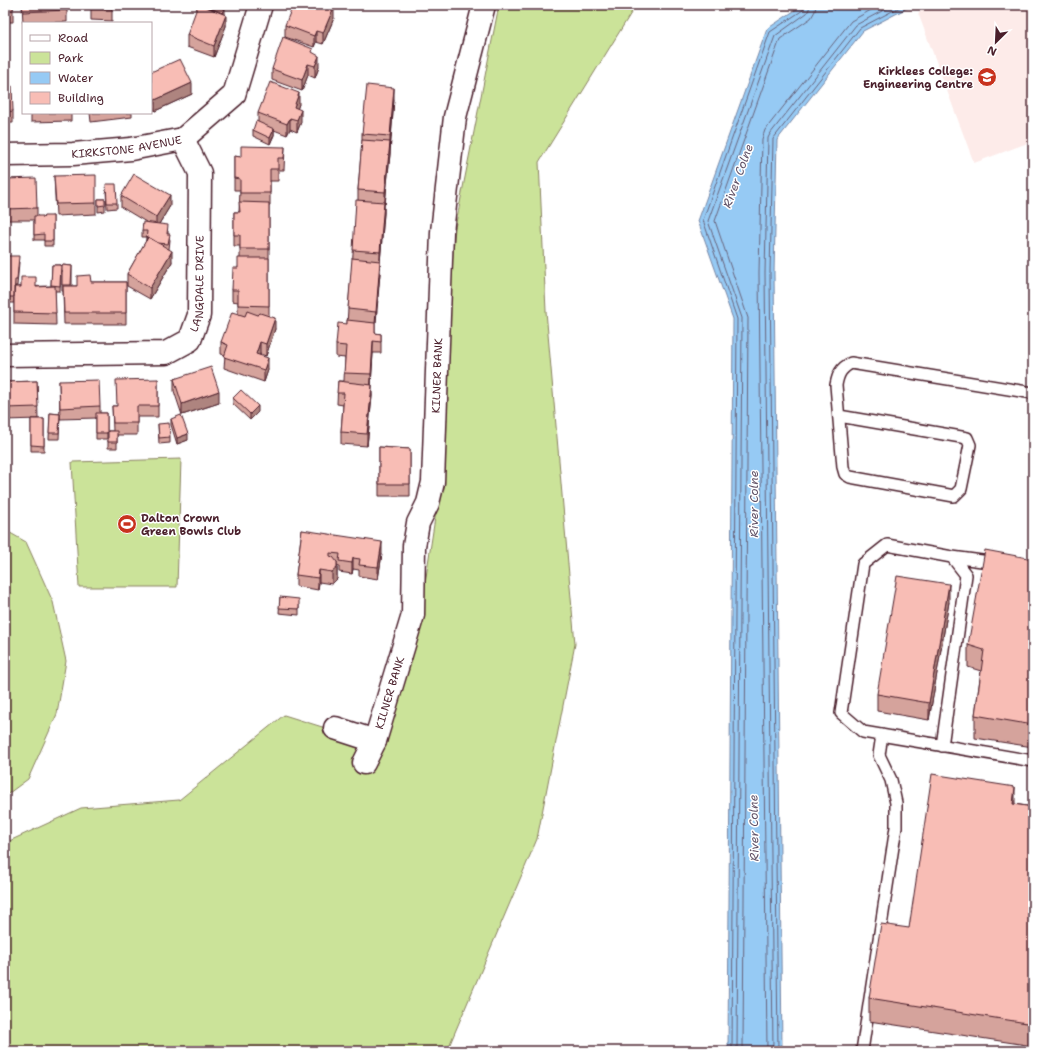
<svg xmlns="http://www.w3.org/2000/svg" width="1038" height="1056" viewBox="0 0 1038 1056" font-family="'Shantell Sans',sans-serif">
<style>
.built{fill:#fdebe9}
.green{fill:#cbe399;stroke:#8a8162}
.water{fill:#96caf4;stroke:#7886a4}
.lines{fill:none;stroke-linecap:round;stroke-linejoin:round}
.shore{stroke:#68637b;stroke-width:1}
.service-casing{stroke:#4a1f2b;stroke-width:14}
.minor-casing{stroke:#4a1f2b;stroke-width:25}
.service{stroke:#fff;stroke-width:11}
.minor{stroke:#fff;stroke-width:22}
.wall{fill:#d5a39c;stroke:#4a1f2b}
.shaded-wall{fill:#ae847f;stroke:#4a1f2b}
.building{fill:#f8bdb5;stroke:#4a1f2b}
.labels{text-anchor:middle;stroke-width:3;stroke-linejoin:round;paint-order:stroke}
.poi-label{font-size:11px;font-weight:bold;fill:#4a1f2b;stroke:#fff;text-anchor:end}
.street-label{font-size:11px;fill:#4a1f2b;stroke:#fff}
.water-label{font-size:12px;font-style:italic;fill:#615267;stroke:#fff}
</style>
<rect width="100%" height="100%" fill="#fff"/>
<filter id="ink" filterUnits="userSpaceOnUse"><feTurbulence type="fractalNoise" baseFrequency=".025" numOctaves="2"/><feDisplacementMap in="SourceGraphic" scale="8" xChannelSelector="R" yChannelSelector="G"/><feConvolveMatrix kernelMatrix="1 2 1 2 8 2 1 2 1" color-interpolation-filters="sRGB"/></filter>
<g filter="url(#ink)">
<path class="built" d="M932,5H1033V141L974,163L918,13Z"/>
<path class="green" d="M499,5H636L539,162L546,311L575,644L537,839L447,1051H5V843L81,808L179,800L284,715L383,746L420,617L441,478L450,289L455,228Z
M181,459L177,587H79L72,462Z
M5,530L26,542L53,602L66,661L57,714L28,779L5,796Z"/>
<path class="water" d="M803,5H913L863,31L777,140L774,273L782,1051H728L733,319L698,221L767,29Z"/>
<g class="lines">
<path class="shore" d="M732,1051L737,319L703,220L770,32L803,10L805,5
M737,1051L742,318L708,221L775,36L807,13L809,9L810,5
M743,1051L748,318L715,221L780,39L811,18L815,11L816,5
M767,1051L759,273L762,139L765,130L851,21L880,5
M773,1051L765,273L768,138L770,134L856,25L893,5
M778,1051L770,273L773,139L860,28L904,5"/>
<defs>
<path id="service" d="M839,416L967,438L970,445L961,489L954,496L850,477L845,474L843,467L836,385C838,374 841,368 851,363L1033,393
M952,557L997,563
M942,746L966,575L952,557L887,545L863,564L841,713L863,732L1033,761
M862,1051L896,827V803L891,780L879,755L882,735"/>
<g id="minor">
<path id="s1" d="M5,155L73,154L131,149L183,139L234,95L261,5"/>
<path id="s2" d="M5,355L166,353L190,340L199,315L200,173L183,139"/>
<path d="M335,728L375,741"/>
<path id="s3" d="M364,763L375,741L413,615L414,546L418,523L428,503L433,482L442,232L455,117L484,5"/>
</g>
</defs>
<use href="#service" class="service-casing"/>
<use href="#minor" class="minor-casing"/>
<use href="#service" class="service"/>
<use href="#minor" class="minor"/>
</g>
<path class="wall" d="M5,5H13V22H5Z
M22,5H67V22L23,23Z
M79,5H112V21L91,20V7H79Z
M333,5H342L341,8Z
M205,6L225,13V14L226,26L214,57L187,47V35Z
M334,18L323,44L316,42L314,47L285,37V25Z
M313,53L319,67L315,78L308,75L302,91L272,80V69Z
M151,72L192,94L155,111L151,104Z
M5,86L13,111V123H5Z
M394,99L390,154L385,204H384V213L380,263V273L375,323V333L381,334V353H373L371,384L372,396L367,446L341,444V432L343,405L337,404L338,381H344L345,358L336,357V345L347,324L348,309L358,200V190L362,142V134Z
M299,104L297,109L301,122L297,132L290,129L287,135L274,130V135L270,144L253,136V130L258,122V113Z
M31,113H71V121L31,122Z
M90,113H132V117L91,122Z
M285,147L284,170H278V181H270V205H269V316L275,329L266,356L260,354V355L268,370L264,382L224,368L225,355L221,354V342L238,314V302L232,301V290L238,268L240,258V246H234V212H239L240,190H234V156L241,157Z
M54,176L96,203V214L56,216Z
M5,179L37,208V216L43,218L53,216V246H44V240H34V220H5Z
M106,190L117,203V208L107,209Z
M121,196L170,206L159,224L168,231V234L170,240L169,249L172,262L150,299L127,286V274L146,241V237H142V231L146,222L121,207Z
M98,199H105V211L98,212Z
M19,262L17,286H15V287L51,286L52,265H61L60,291H55L56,325L14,324V298V303H5V269Z
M62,265L72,266V286H77L91,282H126V324H64L63,291H62Z
M158,379V417H137V435H117V448H108V431H113L112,406H117Z
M174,379L219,403L182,415L174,391Z
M37,381L38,419L5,420V382Z
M59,381L100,406V413H107V439H96V418L60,419Z
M233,398L258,412L250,420L233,404Z
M50,413L60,414L59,439H49Z
M31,419H44V451H31Z
M171,419L188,440L177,444L171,425Z
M158,424L170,437V443L159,444Z
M379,447L410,449V496H379Z
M302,530L382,554L378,579L359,576V570L353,569L352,574L339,572V566L337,565V579L332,584L319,582L318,590L296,586V575Z
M1033,559V747L975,738V715L981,671L968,667V645Z
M280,597L299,605V615L279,613Z
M949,602L929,720L877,711V694Z
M1015,804L1033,807V1046L869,1021V998L909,928Z"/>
<path class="shaded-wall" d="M143,5H149L143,9Z
M225,7V13L222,20V15Z
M334,7V18L323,44V33Z
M226,15V26L214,57V46Z
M316,31V42L314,47V36Z
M319,56V67L315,78V66Z
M308,64V75L302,91V80Z
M192,83V94L155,111V100Z
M394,88V99L390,148V136Z
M299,93V104L294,119V107Z
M301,110V122L297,132V120Z
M290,118V129L287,135V124Z
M274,129V135L270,144V138Z
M390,142V154L385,204V192Z
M170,195V206L156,229V217Z
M384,202V213L380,263V252Z
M172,251V262L150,299V288Z
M380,261V273L376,323V312Z
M275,318V329L266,356V344Z
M373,341V353L371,386V374Z
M260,342V354L256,366V354Z
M268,358V370L264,382V370Z
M372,385V396L367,446V434Z
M219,391V403L182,415V404Z
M258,406V412L250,420V414Z
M188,434V440L177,444V438Z
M382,542V554L378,579V567Z
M353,558V569L352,574V563Z
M337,562V579L332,584V572Z
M319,570V582L318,590V578Z
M949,584V602L929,720V703Z
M1015,787V809L1013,804Z"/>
<path class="building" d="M5,5H13V10L5,11Z
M22,5H67V10L23,12Z
M91,5H112V9H91Z
M198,5H201L226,15L214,46L187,35Z
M205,5H220L225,7L223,13L205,6Z
M293,5H329L334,7L323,33L316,31L314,36L285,25Z
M283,37L313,49L312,52L319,56L315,66L308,64L302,80L272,69Z
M180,59L192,83L155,100L151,92V72Z
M270,82L299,93L294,107L301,110L297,120L290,118L287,124L258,113Z
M367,85L394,88L390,136L362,134Z
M5,86H12L13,111L5,112Z
M256,121L274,129L270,138L253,130Z
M362,140L390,142L385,192L358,190Z
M241,146L285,147L284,158H278V169H270V193H240V179L234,178V156L241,157Z
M134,174L170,195L156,217L121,196Z
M96,175V203L56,204L54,176Z
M36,178L37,208L5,209V179Z
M106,184H116L117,203H107Z
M98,199H105V205L98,206Z
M356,200L384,202L380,252L353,250Z
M239,202L269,203V249H240V235H234V212H240Z
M34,216H43V218L44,216H53V241H44V234L34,235Z
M143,222L168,225L167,234H170L168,244L158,243L148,237L146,241L147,231H142Z
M148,237L172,251L150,288L127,274Z
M6,256H19L17,280H15L14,297H5V269Z
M238,258H269V306L238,305V290H232L233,268H238Z
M352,258L380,261L376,312L348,309Z
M52,265H61L60,286L51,285Z
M62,265L72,266L71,285H62Z
M90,275L91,282H126V313H64L63,286H77V276Z
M21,277H36V287L55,286L56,313L14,312V287H21Z
M247,311L258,315L260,313L275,318L266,344L260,342L256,354L268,358L264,370L224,357L228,345L221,342L232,312L245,316Z
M347,320L375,323V333L381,334V342L373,341L371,374L344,373L346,346L336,345L338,323L347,324Z
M211,367L219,391L182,404L174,379Z
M158,379V406H137V423H113L112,406H117L116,380Z
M99,380L100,406L60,408L59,381Z
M37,381L38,407L5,408V382Z
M338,381L372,385L367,434L341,432L344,393H337Z
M241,390L258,406L250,414L233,398Z
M50,413L60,414L59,433H49Z
M96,413H107V433H96Z
M181,415L188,434L177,438L171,419Z
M31,419H44V446L31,445Z
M169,423L170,437L159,438L158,424Z
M108,431H117V442H108Z
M379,447L410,449V484H379Z
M302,530L382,542L378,567L359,565L360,559L353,558L352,563L339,561L340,554L330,553V556L333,557L337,562V568L332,572L319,570L318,578L296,575Z
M985,550L1033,559V725L975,715L984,650L968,645Z
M897,576L949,584L929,703L877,694Z
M280,597L299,599V609L279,608Z
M932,774L1015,787L1013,804L1033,807V1024L869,998L881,924L909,928Z"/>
</g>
<defs>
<symbol id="university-disc" viewBox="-11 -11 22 22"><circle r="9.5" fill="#c8321e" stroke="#fff"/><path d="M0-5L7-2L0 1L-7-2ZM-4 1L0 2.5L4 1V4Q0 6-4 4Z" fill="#fff"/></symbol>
<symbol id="stadium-disc" viewBox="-11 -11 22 22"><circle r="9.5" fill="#c8321e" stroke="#fff"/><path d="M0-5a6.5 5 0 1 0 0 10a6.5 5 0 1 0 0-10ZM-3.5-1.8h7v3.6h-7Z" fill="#fff"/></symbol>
</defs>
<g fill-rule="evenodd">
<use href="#university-disc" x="976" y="66" width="22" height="22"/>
<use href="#stadium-disc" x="116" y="513" width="22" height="22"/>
</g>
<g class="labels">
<g class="poi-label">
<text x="973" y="75">Kirklees College:<tspan x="973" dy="13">Engineering Centre</tspan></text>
<text x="141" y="522" text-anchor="start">Dalton Crown<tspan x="141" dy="13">Green Bowls Club</tspan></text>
</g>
<g class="street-label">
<text dy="4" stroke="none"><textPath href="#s1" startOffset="122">KIRKSTONE AVENUE</textPath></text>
<text dy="4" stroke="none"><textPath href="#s2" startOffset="246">LANGDALE DRIVE</textPath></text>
<text dy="4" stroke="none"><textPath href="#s3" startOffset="399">KILNER BANK</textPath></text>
<text dy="4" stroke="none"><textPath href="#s3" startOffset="75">KILNER BANK</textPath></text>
</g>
<g class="water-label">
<text transform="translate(738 176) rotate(-70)" y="4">River Colne</text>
<text transform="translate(754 504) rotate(-90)" y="4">River Colne</text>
<text transform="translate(754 828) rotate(-91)" y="4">River Colne</text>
</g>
</g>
<rect width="1038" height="1056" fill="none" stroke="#fff" stroke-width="20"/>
<rect x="10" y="10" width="1018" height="1036" fill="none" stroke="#4a1f2b" stroke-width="1.5" filter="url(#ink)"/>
<rect x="22" y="22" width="130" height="92" fill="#ffffff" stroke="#b7a5aa"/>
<rect x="30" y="35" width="20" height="6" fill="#ffffff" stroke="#b7a5aa"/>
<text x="58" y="42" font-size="12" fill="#4a1f2b">Road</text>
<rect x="30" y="52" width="20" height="12" fill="#cbe399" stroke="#b7a5aa"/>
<text x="58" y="62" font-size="12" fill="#4a1f2b">Park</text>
<rect x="30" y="72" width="20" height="12" fill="#96caf4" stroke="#b7a5aa"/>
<text x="58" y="82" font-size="12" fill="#4a1f2b">Water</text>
<rect x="30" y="92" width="20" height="12" fill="#f8bdb5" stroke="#b7a5aa"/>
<text x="58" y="102" font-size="12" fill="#4a1f2b">Building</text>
<g transform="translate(996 42) rotate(204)" stroke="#ffffff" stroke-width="3" paint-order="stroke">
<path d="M0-3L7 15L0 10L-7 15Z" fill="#4a1f2b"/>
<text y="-6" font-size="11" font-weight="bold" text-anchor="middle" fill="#4a1f2b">N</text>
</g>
</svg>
